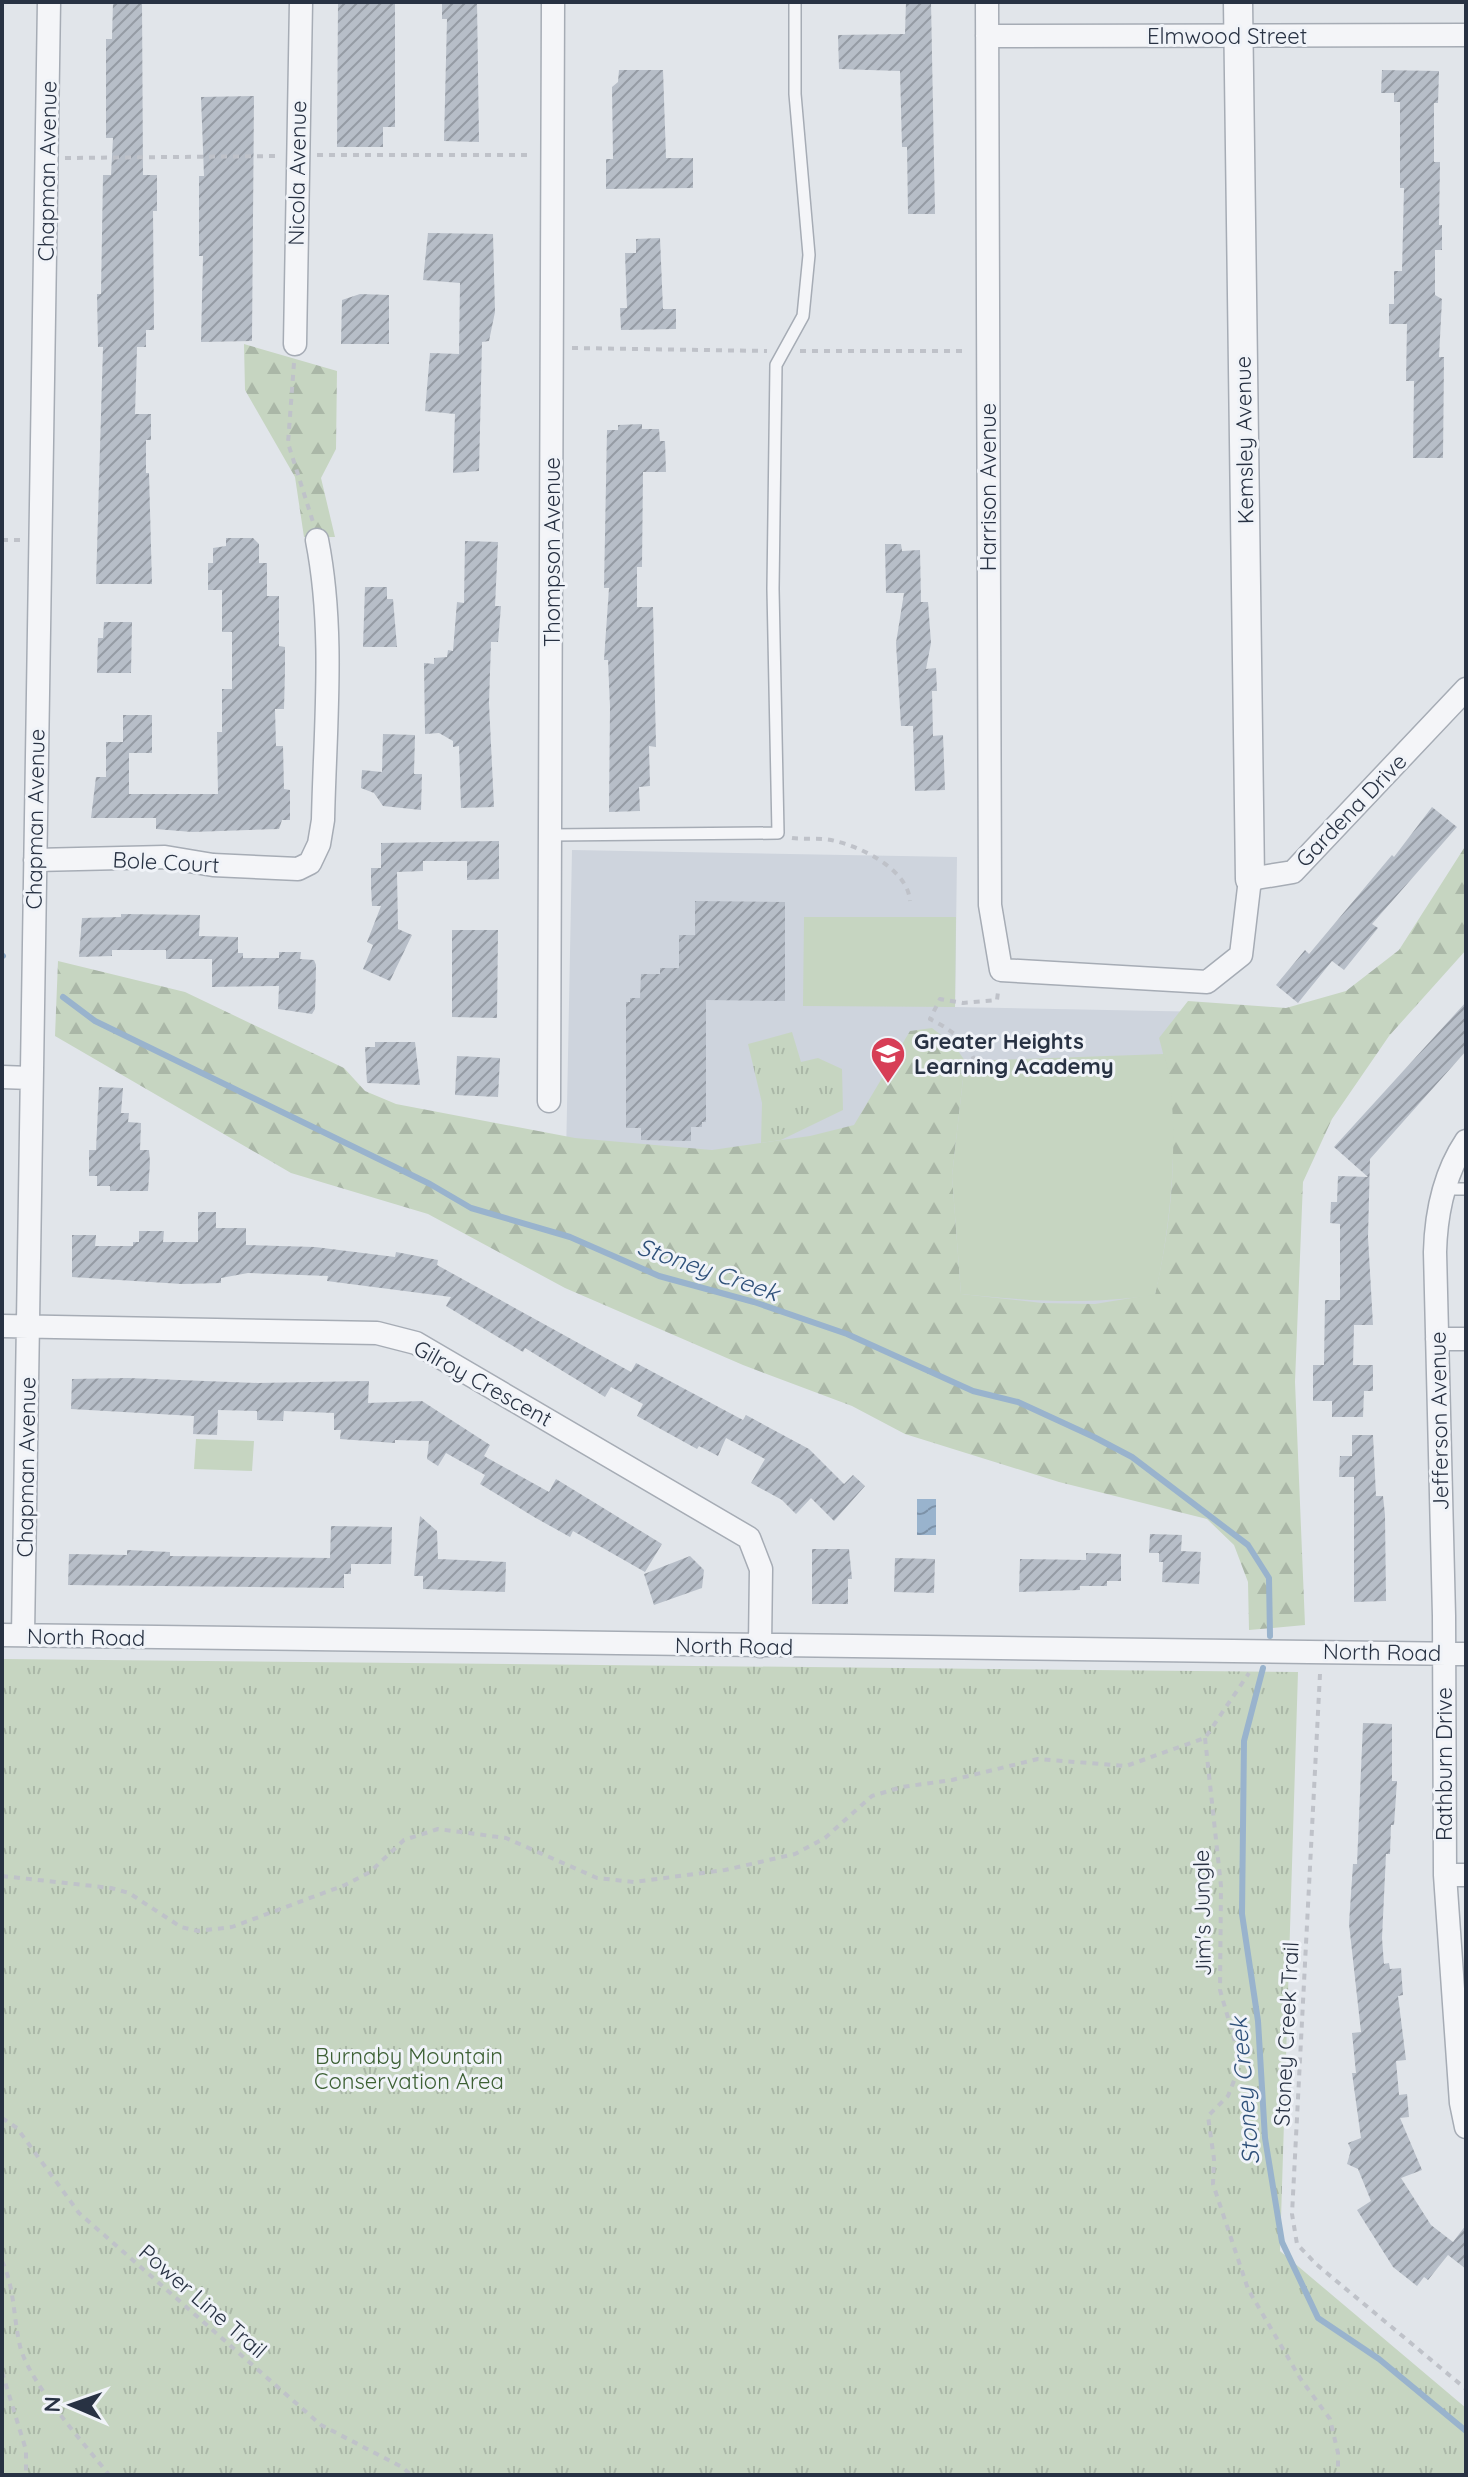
<svg xmlns="http://www.w3.org/2000/svg" width="1468" height="2477" viewBox="0 0 1468 2477" font-family="Quicksand,sans-serif">
<style>
.built{fill:#ced4dd}
.forest{fill:url(#forest-firs)}
.park{fill:url(#park-tufts)}
.pitch{fill:#c6d5c1}
.water{fill:url(#water-waves)}
.lines{fill:none;stroke-linecap:round;stroke-linejoin:round}
.stream{stroke:#99b3cd;stroke-width:6}
.building{fill:url(#building-hatch)}
.service-casing{stroke:#a6acb5;stroke-width:14}
.minor-casing{stroke:#a6acb5;stroke-width:25}
.tertiary-casing{stroke:#a6acb5;stroke-width:31}
.path{stroke:#bfc2c9;stroke-width:4;stroke-dasharray:6 6;stroke-linecap:butt}
.service{stroke:#f4f5f8;stroke-width:11}
.minor{stroke:#f4f5f8;stroke-width:22}
.tertiary{stroke:#f4f5f8;stroke-width:28}
.labels{text-anchor:middle;stroke-width:6;stroke-linejoin:round;paint-order:stroke}
.street-label{font-size:22px;fill:#283243;stroke:#f0f3f8}
.poi-label{font-size:22px;font-weight:bold;fill:#283243;stroke:#f0f3f8;text-anchor:start}
.park-label{font-size:22px;fill:#3d6034;stroke:#f0f3f8}
.water-label{font-size:24px;font-style:italic;fill:#2f517a;stroke:#f0f3f8}
</style>
<defs>
<pattern id="forest-firs" width="22" height="20" patternUnits="userSpaceOnUse" patternTransform="scale(2)"><rect width="22" height="20" fill="#c6d5c1"/><path d="M5 1l3.5 6h-7zM16 11l3.5 6h-7z" fill="#aab7a7"/></pattern>
<pattern id="park-tufts" width="24" height="20" patternUnits="userSpaceOnUse" patternTransform="scale(2)"><rect width="24" height="20" fill="#c6d5c1"/><path d="M3 7l-1-3M5 7V3M7 7l1-3M15 17l-1-3M17 17v-4M19 17l1-3" fill="none" stroke="#aab7a7"/></pattern>
<pattern id="water-waves" width="16" height="10" patternUnits="userSpaceOnUse" patternTransform="scale(2)"><rect width="16" height="10" fill="#99b3cd"/><path d="M0 5q4-4 8 0t8 0" fill="none" stroke="#7d92a8"/></pattern>
<pattern id="building-hatch" width="6" height="6" patternUnits="userSpaceOnUse" patternTransform="scale(2)"><rect width="6" height="6" fill="#b7bec8"/><path d="M-1 1l2-2M0 6l6-6M5 7l2-2" fill="none" stroke="#959ba4"/></pattern>
</defs>
<rect width="100%" height="100%" fill="#e1e5ea"/>
<path class="built" d="M572,850L957,857L955,1007L1211,1012L1204,1338L927,1333L566,1158Z"/>
<path class="forest" d="M244,344L337,371L336,449L321,478L335,537H304L295,477L245,390Z
M1466,845V950L1389,1036L1332,1119L1303,1182L1295,1382L1305,1625L1249,1630L1248,1582L1234,1545L1207,1519L1059,1482L905,1434L852,1406L743,1365L565,1288L428,1214L291,1173L55,1036L58,961L185,992L344,1068L365,1091L396,1104L575,1138L712,1150L810,1136L854,1125L910,1031L932,1028L954,1045L965,1061L952,1176L961,1294L1042,1303L1095,1304L1155,1294C1174,1214 1182,1118 1159,1038L1188,1001L1286,1008L1346,991L1399,950Z"/>
<path class="park" d="M792,1032L801,1062L818,1058L842,1069L843,1110L781,1140L761,1143L762,1103L748,1044Z
M2,1659L1298,1672L1280,2251L1466,2408V2475H2Z"/>
<path class="pitch" d="M804,917H956L955,1007L803,1006Z
M1164,1054C1182,1120 1171,1228 1155,1295C1087,1305 1030,1301 961,1294L952,1176L965,1061Z
M196,1439L254,1441L252,1471L194,1469Z"/>
<path class="water" d="M917,1499H936V1535H917Z"/>
<g class="lines">
<path class="stream" d="M2,955L3,956
M63,997L95,1021L430,1184L471,1208L570,1237L659,1276L754,1302L847,1334L973,1391L1018,1402L1094,1437L1132,1457L1248,1545L1269,1578L1270,1636
M1263,1668L1244,1741L1242,1914L1258,2021L1265,2138L1282,2242L1318,2318L1379,2359L1466,2431"/>
</g>
<path class="building" d="M113,2H142L143,175H157V211H153L154,330H146V347H137L135,414H151V440H146V473H149L152,584H96L103,347H98L97,294H101L103,175H111L113,138H106V39H112Z
M338,2H395V127H383V147H337Z
M442,2H477L479,142L444,141L447,19H442Z
M906,2H931L935,214H908L907,147H902L900,71L839,69L838,35L905,34Z
M619,70H663L666,158H693V188L606,189V159H613L612,87L618,82Z
M1382,70L1439,71L1438,103H1434V162H1440L1439,225H1442V250H1435V295L1442,299L1439,357H1444L1443,458H1413L1414,381H1406L1407,324H1389V304H1394V271H1402L1404,188H1400V102H1394V93H1381Z
M254,96L252,341L201,342L203,256H199V176H204L201,97Z
M428,233L493,234L495,312L489,341L482,342L479,471L453,473L455,414L425,411L430,353L459,354L460,283L423,280Z
M660,238L663,309H676V329L621,330L620,308H627L625,253H636V239Z
M360,294L389,295V344H341L342,300Z
M642,424V429H659L660,441H665L666,472H643L642,567H637V607H653L656,747L649,746L650,786L639,787L640,811L609,812L610,707L608,660H604L609,588H604L607,430H618V425Z
M226,538H253L259,544V563H267V596H279V646L285,647V670L284,709H275L276,746H283L284,789L290,790V820H282L279,829L192,832L156,829V818H91L96,777H106V742H123V715H152V753H129V794H218L217,732H222V689H232V632H222V590H208V563H213V548L226,546Z
M465,541L498,542L495,606H501L498,642H491L489,703L494,807L461,808L459,746L453,747V741L439,733L425,734L424,663L434,664V658L447,657L448,650L453,651L457,602L464,603Z
M885,544H901L902,551L920,550L921,602H928L931,643L926,669L936,668L937,691H932L933,736L943,735L945,790L915,791L913,726H901L896,643L904,593H886Z
M365,587H387V599H393L397,647H363Z
M104,622H132L131,673H97L98,638H103Z
M383,734L415,735L414,774H422L421,810L383,806L374,793L361,788L362,770L382,772Z
M1432,807L1457,827L1372,924L1378,928L1344,970L1332,961L1298,1003L1276,985L1305,950L1309,954L1392,855L1394,857Z
M499,841V879L467,880V861H423V871L397,872L398,929L412,935L390,981L363,969L373,945L367,942L381,906H372L371,886V868H381V843Z
M695,901L785,902V1001L706,1000V1122H702V1127H691V1141L641,1140V1128H626V1002H630V998H640L641,974H660V968H679V935H695Z
M121,914L200,915L199,936L238,937V953H243V958H279V952H301L300,959L314,960L316,965L315,1009L312,1014L278,1009L279,986L212,987V959H166V950H112V956L79,957L82,918L121,917Z
M452,930H498L497,1018L452,1017Z
M1466,1002V1051L1370,1159L1368,1237L1373,1325H1354L1353,1365H1373V1391H1364L1363,1417H1332V1401H1313V1365H1324L1325,1300H1340V1224L1330,1223L1331,1202H1337L1338,1176L1368,1177L1334,1147Z
M375,1042H415L420,1085L367,1083L365,1047H375Z
M457,1056L500,1058L498,1097L455,1095Z
M99,1087L123,1088L121,1113H129L128,1122L141,1123L140,1150H149L150,1162L148,1191H110V1186H97V1176H89V1150H96Z
M198,1212H216V1228H246V1245L315,1247L395,1257L396,1252L438,1260L437,1265L631,1372L636,1363L743,1420L746,1415L809,1449L844,1484L853,1475L865,1486L834,1521L811,1498L796,1514L782,1500L751,1483L765,1459L726,1438L718,1456L699,1446L697,1449L637,1416L643,1404L611,1387L605,1397L525,1348L523,1352L446,1306L451,1297L327,1281L328,1276L248,1273L221,1278V1283L182,1284L72,1277V1235H96L95,1246H133V1242H139V1231H164L163,1242H198Z
M128,1378L258,1383L369,1381L368,1403L422,1401L490,1445L484,1456L549,1492L556,1479L662,1544L645,1572L573,1531L570,1537L534,1517L480,1484L485,1475L446,1453L438,1466L427,1459L429,1441L395,1440V1443L340,1439L341,1430H334V1413L284,1411L283,1421L257,1420V1411L218,1410L217,1435L193,1434L194,1416L71,1409L72,1379Z
M1352,1435H1373L1376,1496H1383L1385,1515L1386,1601L1354,1602V1477H1339L1340,1456H1352Z
M420,1516L437,1531L438,1559L506,1562L505,1592L423,1589V1576H414Z
M331,1526L392,1527L391,1564H351V1574H344V1588L68,1585L69,1554L127,1555V1550L170,1552V1556L330,1558Z
M1150,1534L1182,1535L1181,1551L1201,1552L1199,1584L1162,1582L1163,1562H1159V1553H1149Z
M812,1549H849L852,1579H848V1604H812Z
M1086,1553L1121,1554V1581H1107V1586H1080V1590L1019,1592L1020,1559L1086,1560Z
M690,1556L704,1570L702,1588L654,1605L644,1574Z
M895,1558L935,1559L934,1593L894,1592Z
M1363,1723L1392,1724V1781H1397L1394,1825H1391L1390,1854H1386L1382,1938L1384,1964L1389,1963L1390,1969L1401,1968L1403,1995L1398,1996L1406,2060L1396,2061L1399,2095L1407,2094L1409,2117L1400,2118L1422,2170L1401,2178L1431,2225L1453,2242L1466,2225V2269L1448,2255L1428,2280L1424,2277L1417,2286L1393,2267L1357,2210L1371,2201L1358,2169L1347,2164L1351,2150L1348,2143L1361,2138L1352,2073H1356L1352,2033L1361,2032L1349,1924L1353,1864H1357Z"/>
<g class="lines">
<defs>
<path id="service" d="M551,835L778,833L773,589L776,365L803,316L809,255L795,94V2
M1444,1189H1466"/>
<path id="minor" d="M987,2L990,905L1001,970L1207,982L1241,955L1250,879L1293,872L1466,689
M987,36L1466,35
M295,344L301,2
M35,860L165,857L213,865L298,869L310,863L319,844L323,820C325,727 335,631 317,540
M2,1077L31,1078
M549,1101L553,2
M1466,1141C1444,1174 1436,1214 1435,1252L1444,1616L1445,1875L1461,2103L1466,2127
M2,1326L377,1333L416,1343L749,1538L761,1569L760,1646
M1437,1339H1466
M2,1635L1466,1654
M23,1635L49,2
M1445,1875H1466"/>
<path id="tertiary" d="M1238,2L1250,879"/>
</defs>
<use href="#service" class="service-casing"/>
<use href="#minor" class="minor-casing"/>
<use href="#tertiary" class="tertiary-casing"/>
<path class="path" d="M317,155H532
M65,158L280,156
M572,348L767,351
M800,351H967
M294,363L288,443L313,522
M2,540H20
M792,838C806,840 821,837 835,841C862,847 908,870 910,901
M979,1073C971,1045 956,1032 930,1019L940,999L963,1003L997,1000L998,992
M1320,1674L1292,2214L1297,2244L1316,2264L1466,2389
M1205,1738L1221,1886L1220,1990L1241,2063L1228,2096L1208,2116L1214,2159L1213,2184L1248,2289L1300,2378L1330,2419L1338,2453V2475
M2,1876L111,1888L129,1893L181,1927L198,1931L232,1927L345,1885L370,1872L404,1840L438,1829L506,1838L597,1878L634,1882L725,1870L795,1854L825,1838L872,1796L902,1787L952,1780L1038,1759L1126,1766L1205,1738L1249,1673
M2,2118L17,2128L79,2213L321,2425L402,2467L411,2475
M2,2261C15,2289 13,2316 20,2346C29,2383 84,2443 109,2475
M2,2372L26,2450V2475"/>
<use href="#service" class="service"/>
<use href="#minor" class="minor"/>
<use href="#tertiary" class="tertiary"/>
</g>
<defs>
<symbol id="school-pin" viewBox="-11 -11 22 30"><path d="M0 17L-7.5 6A9.5 9.5 0 1 1 7.5 6Z" fill="#d73e56" stroke="#f0f3f8"/><path d="M0-5L7-2L0 1L-7-2ZM-4 1L0 2.5L4 1V4Q0 6-4 4Z" fill="#fff"/></symbol>
</defs>
<g fill-rule="evenodd">
<use href="#school-pin" x="868" y="1034" width="40" height="54"/>
</g>
<g class="labels">
<g class="street-label">
<text x="1227" y="44">Elmwood Street</text>
<text transform="translate(47 171) rotate(-89)" y="8">Chapman Avenue</text>
<text transform="translate(297 173) rotate(-89)" y="8">Nicola Avenue</text>
<text transform="translate(1244 440) rotate(-91)" y="8">Kemsley Avenue</text>
<text transform="translate(988 487) rotate(-90)" y="8">Harrison Avenue</text>
<text transform="translate(552 552) rotate(-90)" y="8">Thompson Avenue</text>
<text transform="translate(1351 810) rotate(-46)" y="8">Gardena Drive</text>
<text transform="translate(35 819) rotate(-89)" y="8">Chapman Avenue</text>
<text transform="translate(166 862) rotate(3)" y="8">Bole Court</text>
<text transform="translate(483 1383) rotate(29)" y="8">Gilroy Crescent</text>
<text transform="translate(1439 1421) rotate(-91)" y="8">Jefferson Avenue</text>
<text transform="translate(26 1467) rotate(-89)" y="8">Chapman Avenue</text>
<text transform="translate(86 1637) rotate(1)" y="8">North Road</text>
<text transform="translate(734 1646) rotate(1)" y="8">North Road</text>
<text transform="translate(1382 1652) rotate(1)" y="8">North Road</text>
<text transform="translate(1444 1764) rotate(-90)" y="8">Rathburn Drive</text>
<text transform="translate(1202 1913) rotate(-91)" y="8">Jim's Jungle</text>
<text transform="translate(1286 2034) rotate(-87)" y="8">Stoney Creek Trail</text>
<text transform="translate(203 2301) rotate(41)" y="8">Power Line Trail</text>
</g>
<g class="poi-label">
<text x="914" y="1049">Greater Heights<tspan x="914" dy="25">Learning Academy</tspan></text>
</g>
<g class="park-label">
<text x="409" y="2064">Burnaby Mountain<tspan x="409" dy="25">Conservation Area</tspan></text>
</g>
<g class="water-label">
<text transform="translate(708 1270) rotate(19)" y="8">Stoney Creek</text>
<text transform="translate(1245 2091) rotate(-95)" y="8">Stoney Creek</text>
</g>
</g>
<rect width="1468" height="2477" fill="none" stroke="#283243" stroke-width="8"/>
<g transform="translate(72 2405) rotate(272)" stroke="#f0f3f8" stroke-width="6" paint-order="stroke">
<path d="M0-6L14 30L0 20L-14 30Z" fill="#283243"/>
<text y="-12" font-size="22" font-weight="bold" text-anchor="middle" fill="#283243">N</text>
</g>
</svg>
